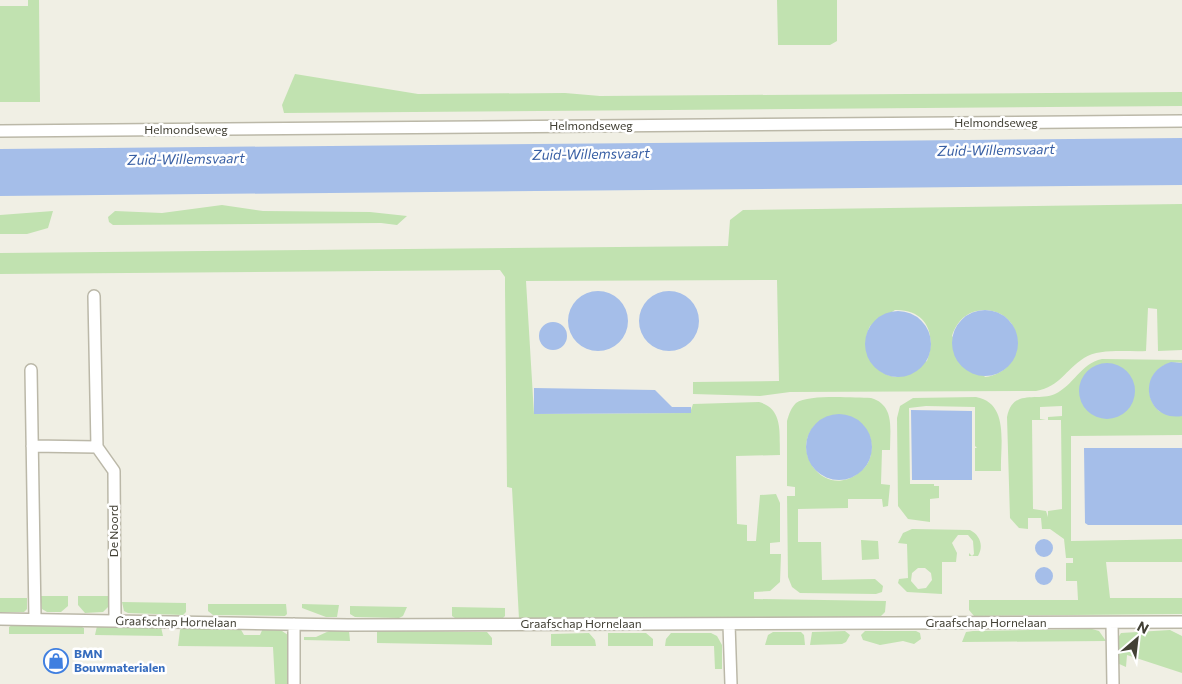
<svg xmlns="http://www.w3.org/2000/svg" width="1182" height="684" viewBox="0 0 1182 684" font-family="Commissioner,sans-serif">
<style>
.green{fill:#c1e2b0;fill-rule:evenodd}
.water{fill:#a5bee9}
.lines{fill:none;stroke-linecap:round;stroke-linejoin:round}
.minor-casing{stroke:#bbb8a8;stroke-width:14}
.minor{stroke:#fff;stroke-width:11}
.labels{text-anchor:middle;stroke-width:5;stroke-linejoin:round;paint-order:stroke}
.street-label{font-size:12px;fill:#424035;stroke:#fff}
.shop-label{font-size:12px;font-weight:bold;fill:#366cbe;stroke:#fff;text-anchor:start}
.water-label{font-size:14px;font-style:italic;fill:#385fa4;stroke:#fff}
</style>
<rect width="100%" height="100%" fill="#f0efe4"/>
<path class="green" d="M28,0H39L40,102H0V6H28Z
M777,0H837V41L830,45H778Z
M295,74L418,94L565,93L600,96L1182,92V106L284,113L282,105Z
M1182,204V350L1158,351L1157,309L1148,308L1146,351C1128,352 1099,348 1084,358C1064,371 1061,386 1036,391L790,392L760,396L693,394V382L779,381L777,280L526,281L534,414L690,413L693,404L759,402C784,409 779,434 780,455L736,456L737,524L747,525V541H756L760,495L776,494L780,503V542L770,543V554H781L780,582L770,591L754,592V599L886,601L885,612L880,617L711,620L519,619L512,488L507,487L505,288V277L500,270L0,274V253L728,246L730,220L743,210ZM895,310C926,309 937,334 927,361L896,377C871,373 859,348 870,326ZM986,310C1028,313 1027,372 985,377L952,336C957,320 968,310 986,310Z
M222,205L263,211L370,212L407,216L397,225L381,223L113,225L109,222L108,217L115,211L162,213Z
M53,211L48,228L27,234H0V215Z
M1102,359L1182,360V363C1154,358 1138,392 1159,411L1172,416H1182V435L1071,436V541L1182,539V562H1106L1110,598H1182V614L974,616L969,610V600H1078L1077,581H1066V563H1073V558H1066L1064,539L1050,529H1042L1041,518H1028V529L1019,528L1010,518L1007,417C1013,388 1036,402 1055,394C1074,385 1080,364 1102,359ZM1062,406V416L1048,417V420H1061L1062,509L1048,511V517L1046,511L1033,509L1032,420H1046L1040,419V407Z
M976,397C1010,403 1000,446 1001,471H975V448H977L975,446V407L926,406L909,408L910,484H934V486H939V498L930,499V522L908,519L898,506L897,418L900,406L913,398Z
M871,398C895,405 890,429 890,450H882L881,484L890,485L888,506L883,507L882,499H848V508L798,509V542H821L822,580L875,579L883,586L882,592L876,594L800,593L792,587L788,577L787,496H795V487L787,486V421C789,414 791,408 796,403C809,394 854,398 871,398ZM835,415C857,415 875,430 871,453C870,463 864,469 857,474C817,503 778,430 835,415Z
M912,529L970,530C980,535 984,546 978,556H969V553L972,556L974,554L973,541L968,535H958L952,543L957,553L956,562H942V594L907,592L898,583L899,579L908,578L907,544L898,543L903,533ZM918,568H925L931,573L932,580L926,588L918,589L911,581L912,573Z
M861,540L878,541L879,559L862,560Z
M40,596H68V606L61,612H47L42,609Z
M78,596H108L109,606L103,612L85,613L78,605Z
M0,598H27V609L24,612H0Z
M122,602L186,603V612L183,615L128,613L124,611Z
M208,604H286L287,614L285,616L213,615L208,611Z
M302,604L339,605L337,617H326L302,608Z
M350,606L407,607L403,616L399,618L355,617L350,614Z
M452,607L505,608V616L501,620H458L452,616Z
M12,625H78L84,628V634H9V627Z
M97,626L161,627L163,636L95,635Z
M183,627L240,628L244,635H260L263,628L279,629L288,635V684H275L273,647L178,646L180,630Z
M1092,629L1099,631L1106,641L962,642L966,632L973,631Z
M1170,630L1182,636V673L1127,655L1126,667L1117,663L1116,641L1121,633Z
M329,631H349L350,641L304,640V637H316Z
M377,631L487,632L492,638V645L377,643Z
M845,631L850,635L846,642L842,644L810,645L812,632Z
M865,631H916L920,633L921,639L914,644L903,641L880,645L863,640L861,635Z
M773,632H801L804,635L805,645H765L768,635Z
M589,633L595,640L596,646H551V634Z
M608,633H646L653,639V646H608Z
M671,633H711L717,636L722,645V669H715L714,646H665L666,639Z"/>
<path class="water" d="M1182,138V185L0,196V149Z
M639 321a30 30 0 1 1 60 0a30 30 0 1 1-60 0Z
M568 321a30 30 0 1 1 60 0a30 30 0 1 1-60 0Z
M952 343a33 33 0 1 1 66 0a33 33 0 1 1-66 0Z
M865 344a33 33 0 1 1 66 0a33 33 0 1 1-66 0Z
M539 336a14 14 0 1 1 28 0a14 14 0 1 1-28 0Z
M1171,362L1182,363V416C1146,422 1135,373 1171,362Z
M1079 391a28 28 0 1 1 56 0a28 28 0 1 1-56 0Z
M534,388L655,390L672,407H691V413L534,414Z
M911,410L972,411V480H912Z
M806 447a33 33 0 1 1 66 0a33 33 0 1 1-66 0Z
M1084,448H1182V525H1088L1085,523Z
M1035 548a9 9 0 1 1 18 0a9 9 0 1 1-18 0Z
M1035 576a9 9 0 1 1 18 0a9 9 0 1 1-18 0Z"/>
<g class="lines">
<defs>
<path id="minor" d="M0,131L1182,121
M94,296L97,447L114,471L115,620
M31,370L35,618
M32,446L97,447
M0,619L348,625L1182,622
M294,624V684
M729,624L731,684
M1112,624L1113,684"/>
</defs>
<use href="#minor" class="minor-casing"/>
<use href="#minor" class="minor"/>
</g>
<defs>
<symbol id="shop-ring" viewBox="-11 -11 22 22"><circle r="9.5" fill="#fff" stroke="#3f7fe0" stroke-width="1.5"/><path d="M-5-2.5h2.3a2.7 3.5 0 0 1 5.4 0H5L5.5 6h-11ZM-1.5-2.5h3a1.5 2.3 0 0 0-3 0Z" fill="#3f7fe0"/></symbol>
</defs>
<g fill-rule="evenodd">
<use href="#shop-ring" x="42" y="647" width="28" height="28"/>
</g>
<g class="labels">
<g class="street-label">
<text x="996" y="127">Helmondseweg</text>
<text x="591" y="130">Helmondseweg</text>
<text x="186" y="134">Helmondseweg</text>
<text transform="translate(114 531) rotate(-90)" y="4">De Noord</text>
<text transform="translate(176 622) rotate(1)" y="4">Graafschap Hornelaan</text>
<text x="986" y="627">Graafschap Hornelaan</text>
<text x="581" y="628">Graafschap Hornelaan</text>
</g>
<g class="shop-label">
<text x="74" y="658">BMN<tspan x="74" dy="14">Bouwmaterialen</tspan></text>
</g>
<g class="water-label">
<text transform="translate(996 150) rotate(-1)" y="5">Zuid-Willemsvaart</text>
<text transform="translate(591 154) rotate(-1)" y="5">Zuid-Willemsvaart</text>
<text transform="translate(186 159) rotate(-1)" y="5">Zuid-Willemsvaart</text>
</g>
</g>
<g transform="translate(1137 639) rotate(28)" stroke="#ffffff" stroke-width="4" paint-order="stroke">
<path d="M0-4L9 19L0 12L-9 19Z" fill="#424035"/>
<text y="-8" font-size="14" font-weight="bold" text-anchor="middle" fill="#424035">N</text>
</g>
</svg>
